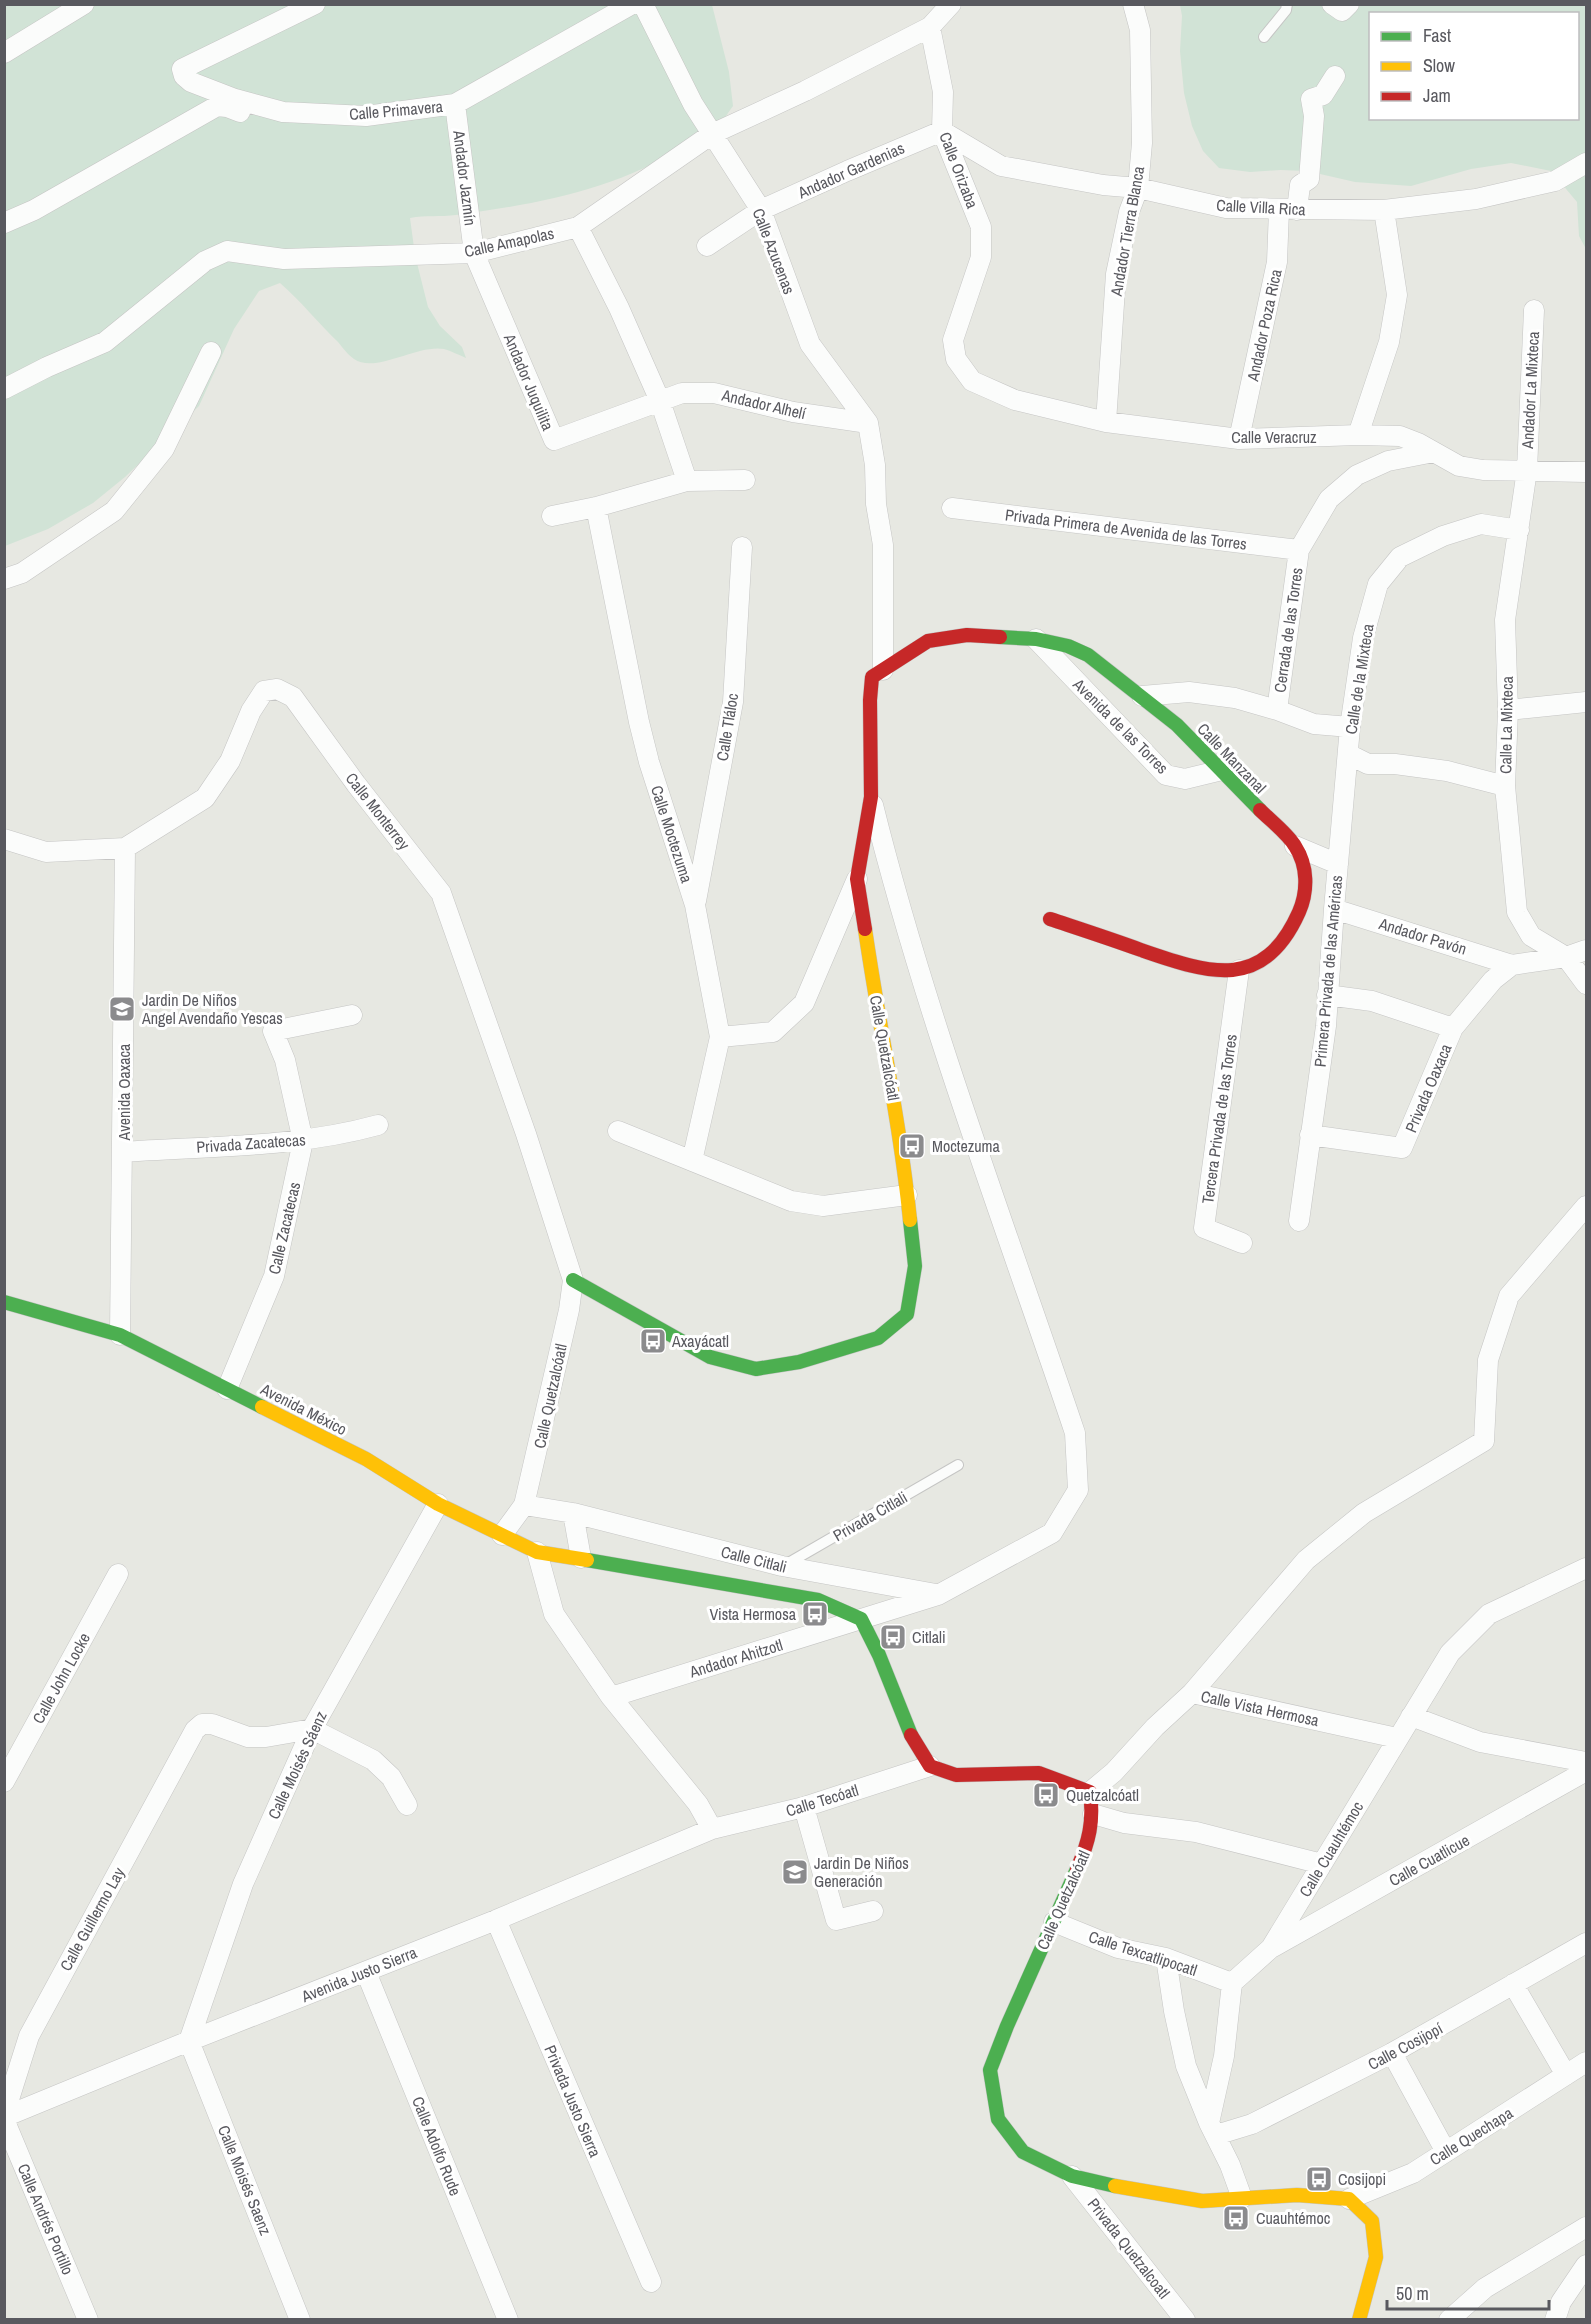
<svg xmlns="http://www.w3.org/2000/svg" width="1591" height="2324" viewBox="0 0 1591 2324" font-family="'Archivo Narrow',sans-serif">
<style>
.green{fill:#d1e3d6;fill-rule:evenodd}
.lines{fill:none;stroke-linecap:round;stroke-linejoin:round}
.lane-casing{stroke:#c5c5c4;stroke-width:12}
.street-casing{stroke:#c5c5c4;stroke-width:21}
.fast-casing{stroke:#c4c5c4;stroke-width:15}
.slow-casing{stroke:#c4c5c4;stroke-width:15}
.jam-casing{stroke:#c4c5c4;stroke-width:15}
.lane{stroke:#fbfcfb;stroke-width:10}
.street{stroke:#fbfcfb;stroke-width:20}
.fast{stroke:#4caf50;stroke-width:14}
.slow{stroke:#ffc107;stroke-width:14}
.jam{stroke:#c62828;stroke-width:14}
.labels{text-anchor:middle;stroke-width:6;stroke-linejoin:round;paint-order:stroke}
.street-label{font-size:16px;fill:#59595f;stroke:#fff}
.poi-label{font-size:16px;fill:#59595f;stroke:#fff;text-anchor:start}
</style>
<rect width="100%" height="100%" fill="#e7e8e2"/>
<path class="green" d="M5,5H712L729,72L733,106C729,111 725,119 719,124C710,132 696,139 685,146C615,190 537,204 456,215C440,217 426,215 410,218L415,255L428,307L440,326L462,347L466,358C459,355 451,351 444,349C417,344 376,374 354,359C348,355 343,348 338,342C318,323 301,301 280,283L259,291L234,329L199,406L125,477L93,503L48,529L5,546Z
M1180,5H1586V249L1579,236L1577,202L1551,171L1511,163L1471,169L1411,186L1355,182L1307,171L1280,170L1250,172L1219,168L1203,151L1192,126L1184,93L1180,51L1182,16ZM1370,14H1578V118H1370Z"/>
<g class="lines">
<defs>
<path id="lane" d="M1264,37L1286,10L1287,4
M785,1565L958,1465"/>
<path id="street" d="M315,4L182,69L184,76L191,82L235,99L283,112L366,116L455,104L632,4
M643,4L693,104L761,210L810,344L868,423L875,465L876,504L883,545V670
M951,4L930,27L943,92L942,131L981,227V257L953,340L956,359L972,381L1015,400L1106,422L1239,439L1358,435L1400,436L1418,443L1459,466L1483,470L1586,472
M1332,4L1342,11L1349,4
M4,53L84,4
M455,104L474,253L554,440L682,393H714L793,412L868,423
M1297,210L1300,185L1309,179L1314,116L1311,99L1323,95L1335,76
M4,223L34,210L217,106L227,107L240,112
M578,227L619,308L660,401L687,481
M707,246L761,210L847,171L942,131L1001,166L1103,185L1138,188L1226,208L1384,210L1476,199L1555,181L1586,163
M1534,310L1527,470L1505,620L1508,710L1505,786L1517,912L1531,936L1566,957L1586,984
M4,389L47,367L105,342L205,261L227,251L284,259L474,253L578,227L712,134L805,91L930,27
M1106,422L1116,274L1129,212L1138,188L1142,143L1140,30L1133,4
M1358,435L1389,342L1397,295L1384,210
M1239,439L1277,262L1279,210
M596,507L639,722L649,762L695,905L720,1037L692,1161
M952,508L1299,550
M552,516L596,507L687,481L745,480
M4,579L22,573L114,511L164,449L211,352
M1036,639L1166,775L1185,779L1222,770
M1142,696L1189,692L1235,698L1277,710L1314,724L1350,727
M1277,710L1299,550L1329,499L1357,475L1388,461L1434,452
M1508,710L1586,702
M1348,754L1368,764H1395L1447,771L1505,786
M4,839L46,852L125,848L205,798L230,761L251,711L264,691L277,689L293,697L356,784L441,893L526,1134L573,1280L569,1310L524,1505L502,1535
M1295,846L1338,864
M696,901L733,702L742,547
M1334,909L1512,965L1566,957L1586,950
M1239,970L1204,1228L1242,1243
M1327,995L1372,1001L1453,1028
M720,1037L773,1032L804,1003L857,879
M618,1131L791,1201L823,1206L907,1195
M1310,1135L1402,1148L1453,1028L1493,980L1512,965
M123,1152C208,1146 295,1148 378,1125
M1299,1221L1326,1026L1334,909L1350,727L1363,638L1378,584L1400,557L1443,536L1481,524L1519,530
M120,1335L125,848
M227,1389L274,1276L303,1141L285,1060L273,1031L352,1015
M524,1505L573,1513L581,1558
M573,1513L782,1566L936,1594
M537,1552L554,1614L611,1697L698,1804L712,1829
M1192,1693L1306,1560L1364,1513L1484,1441L1488,1360L1509,1296L1586,1206
M611,1697L938,1595L1052,1533L1078,1490L1075,1433C1005,1225 926,1018 873,805
M1411,1716L1480,1742L1586,1762
M4,1782L118,1574
M1090,1792L1114,1772L1155,1727L1192,1693L1397,1738
M804,1807L836,1920L873,1911
M1093,1814L1124,1823L1196,1832L1322,1864
M496,1920L651,2282
M1054,1922L1118,1948L1166,1958L1232,1983
M1273,1947L1586,1771
M1166,1958L1174,2011L1186,2066L1209,2123
M366,1972L508,2320
M1513,1984L1566,2075
M1392,2053L1446,2152
M4,2115L29,2036L195,1730L202,1724H212L248,1737H266L312,1729L373,1760L391,1777L407,1805
M4,2117L189,2041L496,1920L712,1829L804,1807L930,1766
M4,2119L88,2320
M1216,2135L1252,2124L1392,2053L1586,1943
M1072,2176L1185,2320
M1242,2198L1230,2165L1209,2123L1224,2056L1232,1983L1271,1948L1450,1653L1489,1614L1586,1568
M1349,2199L1413,2173L1586,2062
M300,2320L189,2041L243,1884L312,1729L438,1504
M1449,2320L1485,2288L1586,2227
M1555,2320L1561,2302L1586,2265"/>
<path id="fast" d="M1000,637L1036,639L1068,646L1088,655L1177,725L1260,810
M573,1280L710,1357L756,1369L799,1362L878,1338L907,1314L915,1266L910,1220
M4,1302L120,1335L262,1407
M587,1560L818,1600L861,1619L879,1655L911,1735
M1077,1869L1007,2026L990,2070L998,2119L1023,2152L1072,2176L1115,2186"/>
<path id="slow" d="M865,929C879,1026 900,1122 910,1220
M262,1407L366,1459L438,1504L537,1552L587,1560
M1115,2186L1202,2201L1297,2195L1349,2199L1372,2221L1376,2257L1359,2320"/>
<path id="jam" d="M1050,919C1080,929 1111,939 1141,950C1208,973 1263,993 1299,912C1308,891 1308,866 1295,846C1287,833 1271,821 1260,810
M865,929L857,879L871,797L870,700L872,677L928,641L967,635L1000,637
M911,1735L930,1766L956,1775L1039,1773L1090,1792C1094,1821 1089,1842 1077,1869"/>
</defs>
<use href="#lane" class="lane-casing"/>
<use href="#street" class="street-casing"/>
<use href="#fast" class="fast-casing"/>
<use href="#slow" class="slow-casing"/>
<use href="#jam" class="jam-casing"/>
<use href="#lane" class="lane"/>
<use href="#street" class="street"/>
<use href="#fast" class="fast"/>
<use href="#slow" class="slow"/>
<use href="#jam" class="jam"/>
</g>
<defs>
<symbol id="school-square" viewBox="-11 -11 22 22"><rect x="-9" y="-9" width="18" height="18" rx="4" fill="#8b8b8d" stroke="#fff"/><path d="M0-5L7-2L0 1L-7-2ZM-4 1L0 2.5L4 1V4Q0 6-4 4Z" fill="#fff"/></symbol>
<symbol id="bus-square" viewBox="-11 -11 22 22"><rect x="-9" y="-9" width="18" height="18" rx="4" fill="#8b8b8d" stroke="#fff"/><path d="M-5-6H5V4H4V6H2V4H-2V6H-4V4H-5ZM-3.5-4V0h7V-4ZM-3.5 1.2v1.5H-2V1.2ZM2 1.2v1.5H3.5V1.2Z" fill="#fff"/></symbol>
</defs>
<g fill-rule="evenodd">
<use href="#school-square" x="107" y="994" width="30" height="30"/>
<use href="#bus-square" x="897" y="1131" width="30" height="30"/>
<use href="#bus-square" x="638" y="1326" width="30" height="30"/>
<use href="#bus-square" x="800" y="1599" width="30" height="30"/>
<use href="#bus-square" x="878" y="1622" width="30" height="30"/>
<use href="#bus-square" x="1031" y="1780" width="30" height="30"/>
<use href="#school-square" x="780" y="1857" width="30" height="30"/>
<use href="#bus-square" x="1304" y="2164" width="30" height="30"/>
<use href="#bus-square" x="1221" y="2203" width="30" height="30"/>
</g>
<g class="labels">
<g class="street-label">
<text transform="translate(396 110) rotate(-5)" y="6">Calle Primavera</text>
<text transform="translate(851 170) rotate(-24)" y="6">Andador Gardenias</text>
<text transform="translate(959 170) rotate(69)" y="6">Calle Orizaba</text>
<text transform="translate(465 178) rotate(83)" y="6">Andador Jazmín</text>
<text transform="translate(1261 207) rotate(3)" y="6">Calle Villa Rica</text>
<text transform="translate(1127 231) rotate(-80)" y="6">Andador Tierra Blanca</text>
<text transform="translate(509 242) rotate(-12)" y="6">Calle Amapolas</text>
<text transform="translate(774 251) rotate(69)" y="6">Calle Azucenas</text>
<text transform="translate(1264 325) rotate(-78)" y="6">Andador Poza Rica</text>
<text transform="translate(529 382) rotate(67)" y="6">Andador Juquilita</text>
<text transform="translate(1530 390) rotate(-87)" y="6">Andador La Mixteca</text>
<text transform="translate(764 404) rotate(13)" y="6">Andador Alhelí</text>
<text x="1274" y="443">Calle Veracruz</text>
<text transform="translate(1126 529) rotate(7)" y="6">Privada Primera de Avenida de las Torres</text>
<text transform="translate(1288 630) rotate(-82)" y="6">Cerrada de las Torres</text>
<text transform="translate(1359 679) rotate(-81)" y="6">Calle de la Mixteca</text>
<text transform="translate(1506 725) rotate(-89)" y="6">Calle La Mixteca</text>
<text transform="translate(1121 726) rotate(45)" y="6">Avenida de las Torres</text>
<text transform="translate(727 727) rotate(-81)" y="6">Calle Tláloc</text>
<text transform="translate(1232 758) rotate(46)" y="6">Calle Manzanal</text>
<text transform="translate(378 811) rotate(52)" y="6">Calle Monterrey</text>
<text transform="translate(672 834) rotate(72)" y="6">Calle Moctezuma</text>
<text transform="translate(1423 936) rotate(17)" y="6">Andador Pavón</text>
<text transform="translate(1328 971) rotate(-85)" y="6">Primera Privada de las Américas</text>
<text transform="translate(885 1048) rotate(80)" y="6">Calle Quetzalcóatl</text>
<text transform="translate(1428 1088) rotate(-67)" y="6">Privada Oaxaca</text>
<text transform="translate(124 1092) rotate(-90)" y="6">Avenida Oaxaca</text>
<text transform="translate(1219 1119) rotate(-82)" y="6">Tercera Privada de las Torres</text>
<text transform="translate(251 1143) rotate(-4)" y="6">Privada Zacatecas</text>
<text transform="translate(284 1228) rotate(-77)" y="6">Calle Zacatecas</text>
<text transform="translate(550 1396) rotate(-78)" y="6">Calle Quetzalcóatl</text>
<text transform="translate(304 1409) rotate(27)" y="6">Avenida México</text>
<text transform="translate(870 1516) rotate(-30)" y="6">Privada Citlali</text>
<text transform="translate(754 1559) rotate(14)" y="6">Calle Citlali</text>
<text transform="translate(736 1658) rotate(-17)" y="6">Andador Ahitzotl</text>
<text transform="translate(61 1678) rotate(-61)" y="6">Calle John Locke</text>
<text transform="translate(1260 1708) rotate(12)" y="6">Calle Vista Hermosa</text>
<text transform="translate(297 1765) rotate(-65)" y="6">Calle Moisés Sáenz</text>
<text transform="translate(822 1800) rotate(-17)" y="6">Calle Tecóatl</text>
<text transform="translate(1331 1849) rotate(-59)" y="6">Calle Cuauhtémoc</text>
<text transform="translate(1429 1860) rotate(-29)" y="6">Calle Cuatlicue</text>
<text transform="translate(1063 1900) rotate(-66)" y="6">Calle Quetzalcóatl</text>
<text transform="translate(92 1919) rotate(-61)" y="6">Calle Guillermo Lay</text>
<text transform="translate(1143 1953) rotate(18)" y="6">Calle Texcatlipocatl</text>
<text transform="translate(359 1974) rotate(-22)" y="6">Avenida Justo Sierra</text>
<text transform="translate(1405 2046) rotate(-28)" y="6">Calle Cosijopí</text>
<text transform="translate(573 2101) rotate(67)" y="6">Privada Justo Sierra</text>
<text transform="translate(1471 2136) rotate(-32)" y="6">Calle Quechapa</text>
<text transform="translate(437 2146) rotate(68)" y="6">Calle Adolfo Rude</text>
<text transform="translate(245 2180) rotate(68)" y="6">Calle Moisés Saenz</text>
<text transform="translate(46 2219) rotate(67)" y="6">Calle Andrés Portillo</text>
<text transform="translate(1129 2248) rotate(52)" y="6">Privada Quetzalcoatl</text>
</g>
<g class="poi-label">
<text x="142" y="1006">Jardin De Niños<tspan x="142" dy="18">Angel Avendaño Yescas</tspan></text>
<text x="932" y="1152">Moctezuma</text>
<text x="672" y="1347">Axayácatl</text>
<text x="796" y="1620" text-anchor="end">Vista Hermosa</text>
<text x="912" y="1643">Citlali</text>
<text x="1066" y="1801">Quetzalcóatl</text>
<text x="814" y="1869">Jardin De Niños<tspan x="814" dy="18">Generación</tspan></text>
<text x="1338" y="2185">Cosijopi</text>
<text x="1256" y="2224">Cuauhtémoc</text>
</g>
</g>
<rect width="1591" height="2324" fill="none" stroke="#59595f" stroke-width="12"/>
<rect x="1369" y="12" width="210" height="108" fill="#ffffff" stroke="#bdbdbf" stroke-width="1.5"/>
<rect x="1381" y="32" width="30" height="9" fill="#4caf50" stroke="#bdbdbf" stroke-width="1.5"/>
<text x="1423" y="42" font-size="18" fill="#59595f">Fast</text>
<rect x="1381" y="62" width="30" height="9" fill="#ffc107" stroke="#bdbdbf" stroke-width="1.5"/>
<text x="1423" y="72" font-size="18" fill="#59595f">Slow</text>
<rect x="1381" y="92" width="30" height="9" fill="#c62828" stroke="#bdbdbf" stroke-width="1.5"/>
<text x="1423" y="102" font-size="18" fill="#59595f">Jam</text>
<path d="M1387 2300v9h162v-9" fill="none" stroke="#59595f" stroke-width="3"/>
<text x="1396" y="2300" font-size="18" fill="#59595f" stroke="#ffffff" stroke-width="4.5" paint-order="stroke">50 m</text>
</svg>
